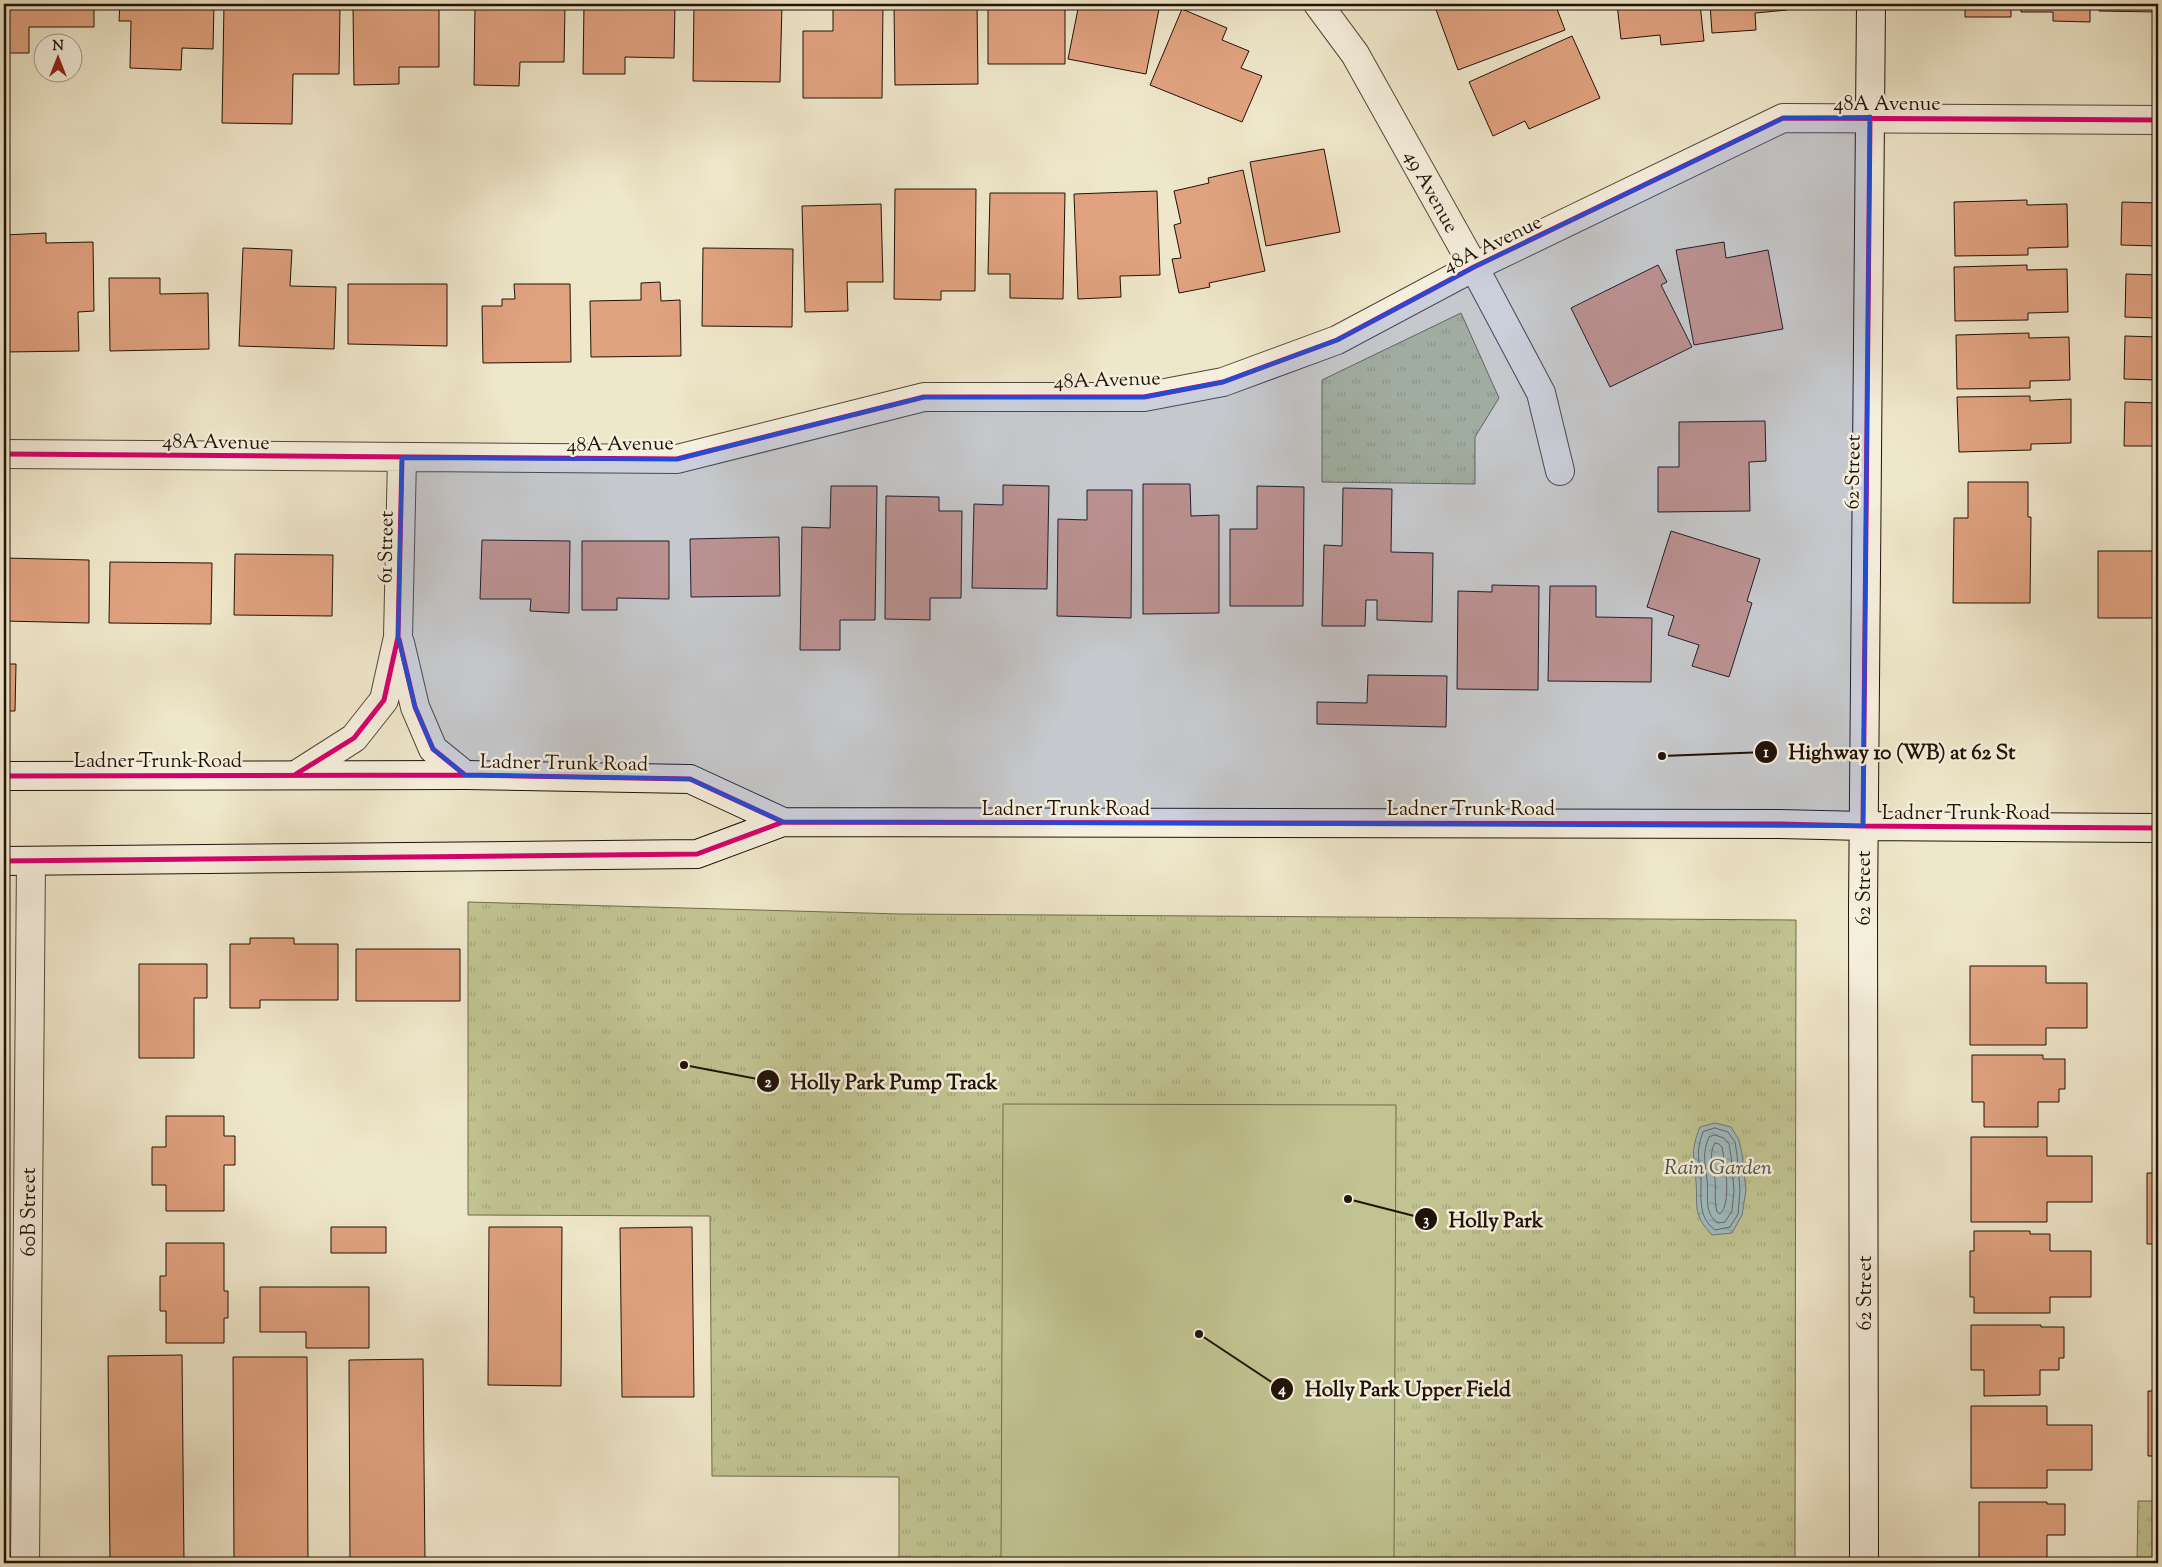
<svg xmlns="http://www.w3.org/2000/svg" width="2162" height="1567" viewBox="0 0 2162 1567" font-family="'Sorts Mill Goudy',serif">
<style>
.grass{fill:url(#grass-tufts);stroke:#716a4c}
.garden{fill:#c1c391;stroke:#716a4c}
.water{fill:url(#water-ripples);stroke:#6d7877}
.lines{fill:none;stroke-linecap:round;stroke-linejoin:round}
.shore{stroke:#606764;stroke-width:1}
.building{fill:#e1a280;stroke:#211207}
.street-casing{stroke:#544738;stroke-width:30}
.secondary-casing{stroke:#211207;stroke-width:30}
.street{stroke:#f5efdd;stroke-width:28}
.secondary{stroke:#f5efdd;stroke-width:28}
.cycleway-casing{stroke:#f5efdd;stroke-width:8}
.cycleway{stroke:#d6006c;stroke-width:5}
.marked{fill:#1d4ed8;fill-opacity:0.2;stroke:#1d4ed8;stroke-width:4;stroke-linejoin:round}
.labels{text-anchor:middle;stroke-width:5;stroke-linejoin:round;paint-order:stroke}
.street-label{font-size:20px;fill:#211207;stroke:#f5efdd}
.water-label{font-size:21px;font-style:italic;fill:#4d4e48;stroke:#f5efdd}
.leader{fill:none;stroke:#211207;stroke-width:2}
.callout-dot{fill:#211207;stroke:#f5efdd;stroke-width:2}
.mark-label{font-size:15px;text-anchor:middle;font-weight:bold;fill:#fff}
.callout-label{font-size:21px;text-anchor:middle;font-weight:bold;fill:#211207;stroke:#f5efdd;stroke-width:5;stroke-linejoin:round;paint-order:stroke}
</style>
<defs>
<pattern id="grass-tufts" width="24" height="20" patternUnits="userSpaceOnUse" patternTransform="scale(1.25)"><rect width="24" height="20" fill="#c1c391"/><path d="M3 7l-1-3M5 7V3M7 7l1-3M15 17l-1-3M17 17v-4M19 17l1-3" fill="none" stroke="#a6a67c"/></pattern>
<pattern id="water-ripples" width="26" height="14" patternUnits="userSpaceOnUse" patternTransform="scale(1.25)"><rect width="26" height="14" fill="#a0bcc2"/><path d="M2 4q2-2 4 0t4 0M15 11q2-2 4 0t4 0" fill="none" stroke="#8aa1a5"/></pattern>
</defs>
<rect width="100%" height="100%" fill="#efe7ca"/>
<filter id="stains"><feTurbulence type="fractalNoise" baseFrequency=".004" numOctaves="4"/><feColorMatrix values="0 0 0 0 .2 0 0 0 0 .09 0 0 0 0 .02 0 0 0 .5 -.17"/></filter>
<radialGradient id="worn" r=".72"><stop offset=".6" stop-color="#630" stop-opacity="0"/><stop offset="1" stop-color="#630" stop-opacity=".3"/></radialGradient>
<path class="grass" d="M1461,313L1499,398L1475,437V484L1322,482V380Z
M468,902L901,914L1796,920L1795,1563H899V1477L712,1476L710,1216L468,1215Z
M2138,1501H2158V1563H2137Z"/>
<path class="garden" d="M1003,1104L1396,1105L1394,1563H1001Z"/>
<path class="water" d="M1715,1123L1731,1127L1739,1140L1742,1154L1746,1190L1742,1215L1732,1233L1712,1235C1692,1213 1698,1208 1696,1181C1694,1156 1690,1152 1700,1127Z"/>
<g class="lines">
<path class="shore" d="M1715,1128L1728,1132L1735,1142L1737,1155L1740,1190L1738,1214L1730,1227L1715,1230C1699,1218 1701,1201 1701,1183C1701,1161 1694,1156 1703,1132Z
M1715,1135L1724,1138L1729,1144L1731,1156L1734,1190L1732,1211L1725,1222L1718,1223C1703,1213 1709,1195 1707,1179C1705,1164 1702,1152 1709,1137Z
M1715,1143L1719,1144L1722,1147C1725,1163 1732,1203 1720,1214L1717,1212C1714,1201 1716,1191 1715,1179C1713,1167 1708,1154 1715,1143Z"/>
</g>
<path class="building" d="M4,4H94V27H29V53H4Z
M120,4H214L213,49L182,48L181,70L130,68L131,21H119Z
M224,4H252V7L340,8L339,74H293L292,124L222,123Z
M584,4H675L674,58L625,57V74H583Z
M694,4H782L780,82L693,81Z
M833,4H883L882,98H803V31H833Z
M894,4H977L978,84L895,85Z
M988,4H1065V64H988Z
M1079,4H1160L1146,74L1068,59Z
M1434,4H1555L1565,30L1458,70Z
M1617,4H1700L1704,41L1661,45L1660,35L1621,39Z
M1710,4H1787V10L1755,13L1756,30L1712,33Z
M1939,4H2011V17H1965V6H1939Z
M2021,4H2090V22L2053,21V12H2021Z
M2099,4H2158V12L2099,11Z
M475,5L565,6L564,62H520L519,86L474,85Z
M353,6H439V67H399V84L354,85Z
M1182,9L1227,28L1222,40L1249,51L1241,68L1262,76L1242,122L1150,85Z
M1572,36L1600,98L1529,129L1525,121L1493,136L1469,82Z
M1324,149L1340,232L1266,246L1250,162Z
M1243,170L1265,271L1209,283L1210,287L1179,293L1172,259L1181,258L1174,225L1181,223L1174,191L1209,183L1208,178Z
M895,189H976L975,291H941V300L894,299Z
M1157,191L1160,275L1120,276L1121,297L1078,299L1074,194Z
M990,193H1065L1063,299L1010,298V274H988Z
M2027,200V205L2067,204L2068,247L2028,248V255L1955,256L1954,202Z
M2122,202L2158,203V246L2121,245Z
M881,204L883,282H847L848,311L805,312L802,206Z
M46,233V243L93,242L94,311L78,312L79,351L4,352V235Z
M1724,242L1726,258L1768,250L1783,329L1694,345L1676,250Z
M243,248L292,250L290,286L336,287L334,349L239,346Z
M703,248L793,249L792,327L702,326Z
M1658,265L1667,282L1661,285L1692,347L1610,387L1571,308Z
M2027,265V270L2067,269L2068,312L2028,313V320L1955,321L1954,267Z
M2126,274L2158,275V318L2125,317Z
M109,278H160V294L208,293L209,349L110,351Z
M660,282L661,301L680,300L681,356L591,357L590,301L641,300V283Z
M348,284H447V346L348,344Z
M514,284H570L571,362L483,363L482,306H502V299H515Z
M2029,333V338L2069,337L2070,380L2030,381V388L1957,389L1956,335Z
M2125,336L2158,337V380L2124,379Z
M2030,396V401L2071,399V443L2031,444V450L1959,452L1957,397Z
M2125,402L2158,403V446H2124Z
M1765,421L1766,461L1749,462L1750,511L1658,512V467H1679V422Z
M1968,482H2028V517H2031L2030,603H1953L1954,518H1968Z
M1143,484H1190L1191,516L1219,515V613L1143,614Z
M1003,485L1049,486L1047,589L972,588L974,504L1003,505Z
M831,486H877L875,620H840V650H800L802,527L830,528Z
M1257,486L1304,487L1303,606H1230V529H1257Z
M1343,488L1392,489L1391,552L1433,553L1432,622L1377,620V600H1366L1365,626H1322L1324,545L1342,546Z
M1087,490H1132L1131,618L1057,616L1058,519L1087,520Z
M886,496L939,497V511H962L961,598H930V620L885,619Z
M1671,531L1760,559L1747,601L1752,603L1729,677L1692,666L1699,645L1668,635L1674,616L1647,607Z
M779,537L780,596L691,597L690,539Z
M482,540L570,541L569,613L530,611L531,599H480Z
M582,541H669V599L617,598V610H582Z
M2098,551H2158V618H2098Z
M235,554L333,555L332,616L234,615Z
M4,558L89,560V623L4,621Z
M110,562L212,563L211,624L109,623Z
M1492,585L1539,586L1538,690L1457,689L1458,591L1492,592Z
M1550,586H1596V617L1652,618L1651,682L1548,681Z
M4,664H16L15,711H4Z
M1368,675L1447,676L1446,727L1317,724V702L1367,703Z
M250,938H294V944H338V1000H260V1008H230V944H250Z
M356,949H460V1001H356Z
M139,964H207V998H194V1058H139Z
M1970,966H2046V983H2087V1028H2046V1045H1970Z
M1972,1055H2043V1059H2065V1089H2059V1102H2038V1127H1984V1102H1972Z
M166,1116H224V1136H235V1165H224V1211H166V1185H152V1147H166Z
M1971,1137H2047V1156H2092V1202H2047V1222H1971Z
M2147,1173H2158V1244H2147Z
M331,1227H386V1253H331Z
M489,1227H562L561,1386L488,1385Z
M692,1227L694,1397H622L620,1228Z
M1974,1231H2030V1234H2050V1251H2091V1297H2050V1313H1974V1297H1970V1251H1974Z
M166,1243H224V1291H228V1318H224V1343H166V1311H160V1276H166Z
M260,1287H369V1348H306V1332H260Z
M1971,1325H2041V1327H2064V1358H2059V1370H2040V1395L1984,1396V1370H1971Z
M182,1355L184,1563H110L108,1356Z
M233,1357H307L308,1563H234Z
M423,1359L425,1563H350L349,1360Z
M2148,1391H2158V1456H2148Z
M1971,1406H2047V1425H2092V1470H2047V1488H1971Z
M1979,1502H2047V1504H2065V1535H2047V1563H1979Z"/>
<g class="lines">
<defs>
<path id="street" d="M1318,4L1355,54L1474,267L1541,393L1560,471
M4,454L677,459L924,397H1144L1223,382L1337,340L1474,267L1783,118L2158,120
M400,643L415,707L433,749L465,775
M296,775L354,738L384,700L398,637L402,458
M25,1563L31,861"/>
<path id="secondary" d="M4,776L465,775L690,779L783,822
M4,861L697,854L783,822L1780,824L1863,826L2158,828
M1864,1563L1863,907L1871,4"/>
</defs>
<use href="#street" class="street-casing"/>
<use href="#secondary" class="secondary-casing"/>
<use href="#street" class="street"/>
<use href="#secondary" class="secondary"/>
<defs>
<path id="cycleway" d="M4,454L677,459L924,397H1144L1223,382L1337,340L1474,267L1783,118L2158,120
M399,639L415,707L433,749L465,775
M296,774L354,738L384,700L398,637L402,458
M4,776L465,775L690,779L783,822
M1863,826L1870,117
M4,861L697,854L783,822L1780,824L1863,826L2158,828"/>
</defs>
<use href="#cycleway" class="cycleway-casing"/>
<use href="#cycleway" class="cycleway"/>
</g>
<path class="marked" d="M1870,117L1863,826L783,822L690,779L465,775L433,749L415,707L398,637L402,458L677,459L924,397H1144L1223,382L1337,340L1474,267L1783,118Z"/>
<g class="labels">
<g class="street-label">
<text x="1887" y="110">48A Avenue</text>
<text transform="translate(1432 191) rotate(61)" y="7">49 Avenue</text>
<text transform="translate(1492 243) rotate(-26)" y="7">48A Avenue</text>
<text transform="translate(1107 379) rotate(-2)" y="7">48A Avenue</text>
<text transform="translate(216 441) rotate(1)" y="7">48A Avenue</text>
<text transform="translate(620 443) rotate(-1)" y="7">48A Avenue</text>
<text transform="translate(1852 472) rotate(-89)" y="7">62 Street</text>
<text transform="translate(385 547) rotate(-89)" y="7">61 Street</text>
<text x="158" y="767">Ladner Trunk Road</text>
<text transform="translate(564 762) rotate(1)" y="7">Ladner Trunk Road</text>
<text x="1066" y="815">Ladner Trunk Road</text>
<text x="1471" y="815">Ladner Trunk Road</text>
<text x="1966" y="819">Ladner Trunk Road</text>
<text transform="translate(1863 888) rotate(-90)" y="7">62 Street</text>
<text transform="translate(28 1212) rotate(-90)" y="7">60B Street</text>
<text transform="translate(1864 1293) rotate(-90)" y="7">62 Street</text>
</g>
<g class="water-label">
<text x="1718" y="1174">Rain Garden</text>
</g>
</g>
<path class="leader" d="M1662 756L1766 752M684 1065L768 1081M1348 1199L1426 1219M1199 1334L1282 1389"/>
<g class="callout-dot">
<circle cx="1662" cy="756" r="5"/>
<circle cx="684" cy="1065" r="5"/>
<circle cx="1348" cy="1199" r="5"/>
<circle cx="1199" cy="1334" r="5"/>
<circle cx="1766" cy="752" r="12"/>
<circle cx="768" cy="1081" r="12"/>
<circle cx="1426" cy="1219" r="12"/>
<circle cx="1282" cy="1389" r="12"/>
</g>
<g class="mark-label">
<text x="1766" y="757">1</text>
<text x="768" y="1087">2</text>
<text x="1426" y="1225">3</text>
<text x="1282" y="1394">4</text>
</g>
<g class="callout-label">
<text x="1902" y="759">Highway 10 (WB) at 62 St</text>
<text x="894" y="1089">Holly Park Pump Track</text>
<text x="1496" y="1227">Holly Park</text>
<text x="1408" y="1396">Holly Park Upper Field</text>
</g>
<rect width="2162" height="1567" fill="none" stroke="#efe7ca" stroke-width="20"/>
<rect x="5" y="5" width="2152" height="1557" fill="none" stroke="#211207" stroke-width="2.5"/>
<rect x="10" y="10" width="2142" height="1547" fill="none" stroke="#211207"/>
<g transform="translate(58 58)"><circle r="24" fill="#f5efdd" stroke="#a09787"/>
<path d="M0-4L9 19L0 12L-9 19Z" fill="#8f2418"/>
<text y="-8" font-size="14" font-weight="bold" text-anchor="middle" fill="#211207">N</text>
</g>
<rect width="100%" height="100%" filter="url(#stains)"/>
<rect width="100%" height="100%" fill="url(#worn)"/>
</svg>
